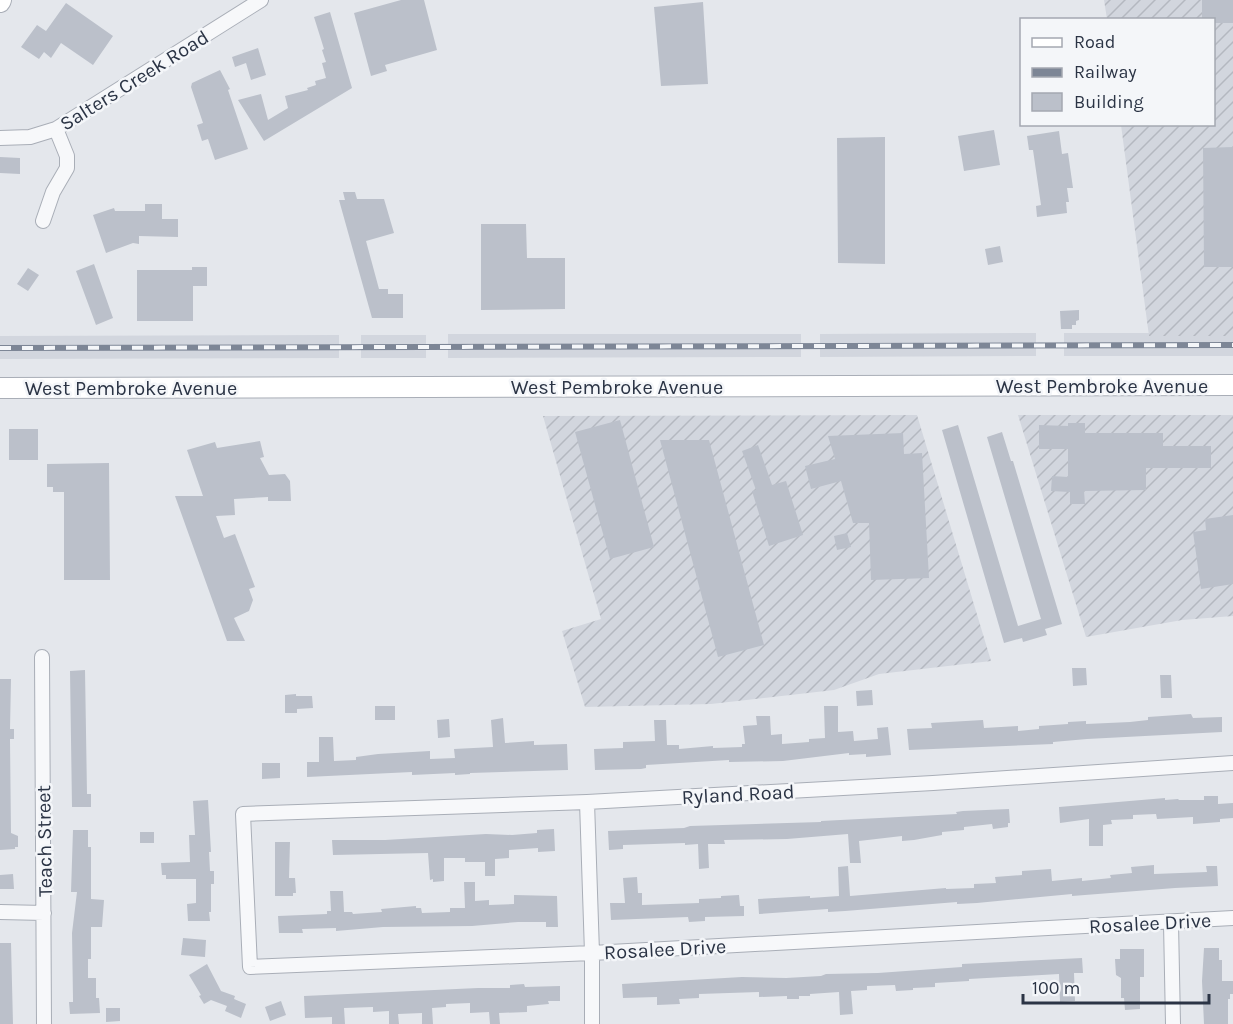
<svg xmlns="http://www.w3.org/2000/svg" width="1233" height="1024" viewBox="0 0 1233 1024" font-family="Karla,sans-serif">
<style>
.built{fill:#d2d6de}
.industrial{fill:url(#industrial-furrows)}
.building{fill:#bbc0ca}
.lines{fill:none;stroke-linecap:round;stroke-linejoin:round}
.minor-casing{stroke:#a9aeb7;stroke-width:16}
.secondary-casing{stroke:#a9aeb7;stroke-width:22}
.minor{stroke:#f7f8fa;stroke-width:14}
.secondary{stroke:#fff;stroke-width:20}
.rail-casing{stroke:#7d8696;stroke-width:6}
.rail{stroke:#f4f6f9;stroke-width:4;stroke-dasharray:11;stroke-linecap:butt}
.labels{text-anchor:middle;stroke-width:5;stroke-linejoin:round;paint-order:stroke}
.street-label{font-size:20px;fill:#2b3445;stroke:#f4f6f9}
</style>
<defs>
<pattern id="industrial-furrows" width="10" height="10" patternUnits="userSpaceOnUse" patternTransform="scale(1.5)"><rect width="10" height="10" fill="#d2d6de"/><path d="M-1 1l2-2M0 10L10 0M9 11l2-2" fill="none" stroke="#b4b8c0"/></pattern>
</defs>
<rect width="100%" height="100%" fill="#e4e7ec"/>
<path class="built" d="M1036,333V356L820,357V334Z
M1064,333H1233V356H1064Z
M448,334H801V357L448,358Z
M339,335V358L0,359V336Z
M361,335H426V358H361Z"/>
<path class="industrial" d="M1104,0H1233V336H1149L1121,125L1214,124V20L1107,19Z
M917,415L991,661L879,674L834,690L711,704L585,707L562,631L601,619L543,416Z
M1018,415H1233V616L1182,620L1086,637Z"/>
<path class="building" d="M401,0H424L437,50L385,65L387,71L371,76L354,13Z
M1202,0H1233V23H1214V20H1202Z
M703,2L708,84L661,86L654,7Z
M66,3L113,36L93,65L61,43L51,58L44,52L39,59L21,47L37,25L46,31Z
M330,12L352,88L264,141L238,100L261,94L268,120L288,108L285,96L308,90L307,88L316,85L315,81L326,78L322,63L326,62L322,50L324,49L314,17Z
M258,48L266,75L251,80L246,63L235,67L232,57Z
M220,70L230,89L228,90L248,149L215,160L208,139L202,141L197,125L203,123L191,87L192,83Z
M994,130L1000,165L964,171L958,136Z
M1059,131L1062,154L1068,153L1073,188H1067L1069,202H1066L1067,213L1037,217L1036,206L1041,205L1033,150H1029L1027,136Z
M885,137V264L838,263L837,138Z
M1233,147V267H1204L1203,148Z
M0,157L20,158V174L0,173Z
M343,192H355L357,199H384L394,233L366,241L379,289H388V294H403V318H372L339,200H345Z
M145,204H162V219H178V237L139,236V244L133,243L106,253L93,215L114,208L115,211H145Z
M481,224H526L527,258H565V309L481,310Z
M1000,246L1003,262L988,265L985,249Z
M94,264L113,318L96,325L76,271Z
M192,267H207V286H193V321H137V270H192Z
M28,268L39,275L28,291L17,284Z
M1079,310V320L1076,321V325H1072V329H1061L1060,311Z
M620,420L654,547L610,559L575,432Z
M1068,423H1085V433H1163V446H1211V468H1146V490L1084,491L1085,504H1070V492L1051,491L1052,476L1068,477V449H1039V425L1068,426Z
M958,425L1018,626L1041,619L987,437L1002,432L1011,461H1013L1062,624L1045,629L1047,635L1023,642L1022,638L1004,643L942,430Z
M9,429H38V460H9Z
M903,433L904,454L922,453L929,578L871,580L869,523H853L841,481L811,489L805,466L835,459L828,436Z
M660,440H709L764,645L718,657Z
M260,441L264,457L260,458L269,475L285,474L290,481L291,501H268V497L234,499L235,515L216,516L224,538L235,534L255,587L249,589L253,600L249,611L234,618L245,641H227L175,496H203L187,450L215,442L217,448Z
M758,445L772,485L786,481L803,535L769,546L752,491L756,490L742,451Z
M109,463L110,580H64V492H53V487H47V464Z
M1233,515V584L1201,589L1193,532L1206,530L1205,519Z
M847,533L851,547L837,550L834,536Z
M1072,668H1086L1087,685L1073,686Z
M85,670L87,794H91V807H72L70,671Z
M1160,675H1171L1172,698H1161Z
M0,679H11L10,729H14V739H10V741L11,833L18,836V847H15V849L0,850Z
M872,690L873,705L857,706L856,691Z
M296,694V696H312L313,708L297,709V713H285V695Z
M375,706H395V720H375Z
M824,706H838V732L853,731L854,741L878,739L877,728L888,727L891,755L866,757V754L849,755V753L783,761L729,762V760L646,765V768L641,769L595,770L594,749L623,748V742L655,741L654,720H666L667,745H679V749L713,746V748L742,747V744H745L743,726L757,725L756,716H770L771,735L782,734V744L809,742V739L825,738Z
M1191,714L1193,718L1222,717V732L1087,739L1053,742V744L909,750L907,729L932,728L931,723L983,720L984,728L1018,726V731L1039,729V726L1068,724V722L1086,721V724L1130,722L1148,720V717Z
M503,718L505,743L534,741V745L567,744L568,770L470,773V774L455,775V773L412,775V772L307,777V762H319V737H333L334,761L356,760V757L378,754L430,751V759L455,758L454,749L493,747L491,720Z
M449,719L450,737L438,738L437,720Z
M262,763H280V778L262,779Z
M1204,796H1218V804L1233,803V818L1220,819V822L1193,824V817L1157,819L1156,814L1133,815V819L1111,820L1112,824L1103,825V846H1089V819L1060,823L1059,807L1165,798V800L1178,799L1179,800H1204Z
M208,800L211,852H209L210,871H214V884H211V912H209L210,921H188L187,904L196,903V879H166V875H162L161,863L190,862L189,835H195L193,801Z
M1009,809L1010,823H1008V827L993,829L992,824L964,827V830L942,832V835L914,840L902,841V836L859,841L861,863H850L848,834L787,839L724,840L725,844H708L709,868L699,869L698,844L685,845V843L623,845V849L609,850L608,831L684,828L690,826L821,822V821L957,814L956,812L963,811Z
M554,829L555,851L538,852V848L509,850V858L495,859V876H485V862H465V858H444V881L433,882V879L430,880L428,853L333,855L332,840H385L486,834L512,835L537,833V830Z
M73,830H88V847H91V899L104,900L102,927H91V959H88V978H96V998H99L100,1013L70,1014L69,1002H73V999L72,933L77,892H71Z
M140,832H154V843H140Z
M275,842H290L289,878H295L296,893H293V896H275Z
M1154,865V874L1207,872L1206,866H1217L1218,886L1175,888L1072,896V894L977,903L957,904V902L845,911L828,912V909L759,914L758,899L810,896V898L839,896L838,867L848,866L850,896L946,888V889L974,888V884L996,883L995,877L1022,875V871L1051,869L1052,881L1082,878V881L1111,878L1110,875L1132,873L1131,867Z
M13,874L14,889H0V875Z
M637,877L638,893H642V905L699,903V899L721,898V896L739,895L740,906H744V916L705,917V921L689,922L688,917L611,920L610,903H625L623,878Z
M464,882H475V901L489,900V905L514,904V895L557,896L558,927H546V922H518L472,926L383,927L336,931V928L302,929L303,933H279L278,916L327,914V911H331L330,891H343L344,912H352L353,914L382,912L381,909L416,906V908H421L422,913L450,912V908H465Z
M183,938L206,940L205,957L181,955Z
M0,943H11L13,1024H0Z
M1204,948H1219V960H1222V981H1233V994H1230V999H1228V1024H1204L1202,981Z
M1120,949H1144V977H1140V1009L1125,1010L1124,998H1121V978L1116,975L1115,959H1120Z
M1082,958L1083,973H1074L1075,1001L1060,1002L1059,974L969,979V981L935,983V987L913,988V990L896,991L895,985L867,986V990L851,991L853,1014L840,1015L839,992L810,994V996H799V999H787V996L759,997V992L699,994V998L679,999L680,1004L657,1005V997L623,998L622,984L742,977L786,978L821,976L826,974L878,973L962,967V964Z
M207,964L221,991L235,996L234,999L246,1004L241,1018L225,1011L227,1006L211,1000L204,1004L199,996L201,995L189,975Z
M524,984L525,987L560,986V1001H548L549,1004L527,1006V1012L499,1013L500,1024H490L489,1012L470,1013V1003L446,1004V1007L432,1008L433,1024H422V1013L398,1014L399,1024H389V1011L373,1012V1007L344,1008L345,1024H332V1017L305,1018L304,996L478,988H510V985Z
M281,1001L286,1015L270,1021L265,1007Z
M106,1008H120V1021L106,1022Z"/>
<g class="lines">
<defs>
<path id="minor" d="M0,138L30,137L56,129L261,0
M43,221L53,192L67,168V156L56,129
M42,657L44,1024
M1233,763L933,783L587,802L243,814L250,967L592,953L1233,918
M587,802L592,953V1024
M0,912L44,913
M1171,923L1173,1024"/>
<path id="secondary" d="M0,2L1,0
M0,388L1233,385"/>
</defs>
<use href="#minor" class="minor-casing"/>
<use href="#secondary" class="secondary-casing"/>
<use href="#minor" class="minor"/>
<use href="#secondary" class="secondary"/>
<defs>
<path id="rail" d="M0,348L1233,345"/>
</defs>
<use href="#rail" class="rail-casing"/>
<use href="#rail" class="rail"/>
</g>
<g class="labels">
<g class="street-label">
<text transform="translate(134 80) rotate(-32)" y="7">Salters Creek Road</text>
<text x="1102" y="393">West Pembroke Avenue</text>
<text x="617" y="394">West Pembroke Avenue</text>
<text x="131" y="395">West Pembroke Avenue</text>
<text transform="translate(738 794) rotate(-3)" y="7">Ryland Road</text>
<text transform="translate(44 841) rotate(-91)" y="7">Teach Street</text>
<text transform="translate(1150 923) rotate(-3)" y="7">Rosalee Drive</text>
<text transform="translate(665 949) rotate(-3)" y="7">Rosalee Drive</text>
</g>
</g>
<rect x="1020" y="18" width="195" height="108" fill="#f4f6f9" stroke="#a4a8b1" stroke-width="1.5"/>
<rect x="1032" y="38" width="30" height="9" fill="#ffffff" stroke="#a4a8b1" stroke-width="1.5"/>
<text x="1074" y="48" font-size="18" fill="#2b3445">Road</text>
<rect x="1032" y="68" width="30" height="9" fill="#7d8696" stroke="#a4a8b1" stroke-width="1.5"/>
<text x="1074" y="78" font-size="18" fill="#2b3445">Railway</text>
<rect x="1032" y="93" width="30" height="18" fill="#bbc0ca" stroke="#a4a8b1" stroke-width="1.5"/>
<text x="1074" y="108" font-size="18" fill="#2b3445">Building</text>
<path d="M1023 994v9h186v-9" fill="none" stroke="#2b3445" stroke-width="3"/>
<text x="1032" y="994" font-size="18" fill="#2b3445" stroke="#f4f6f9" stroke-width="4.5" paint-order="stroke">100 m</text>
</svg>
